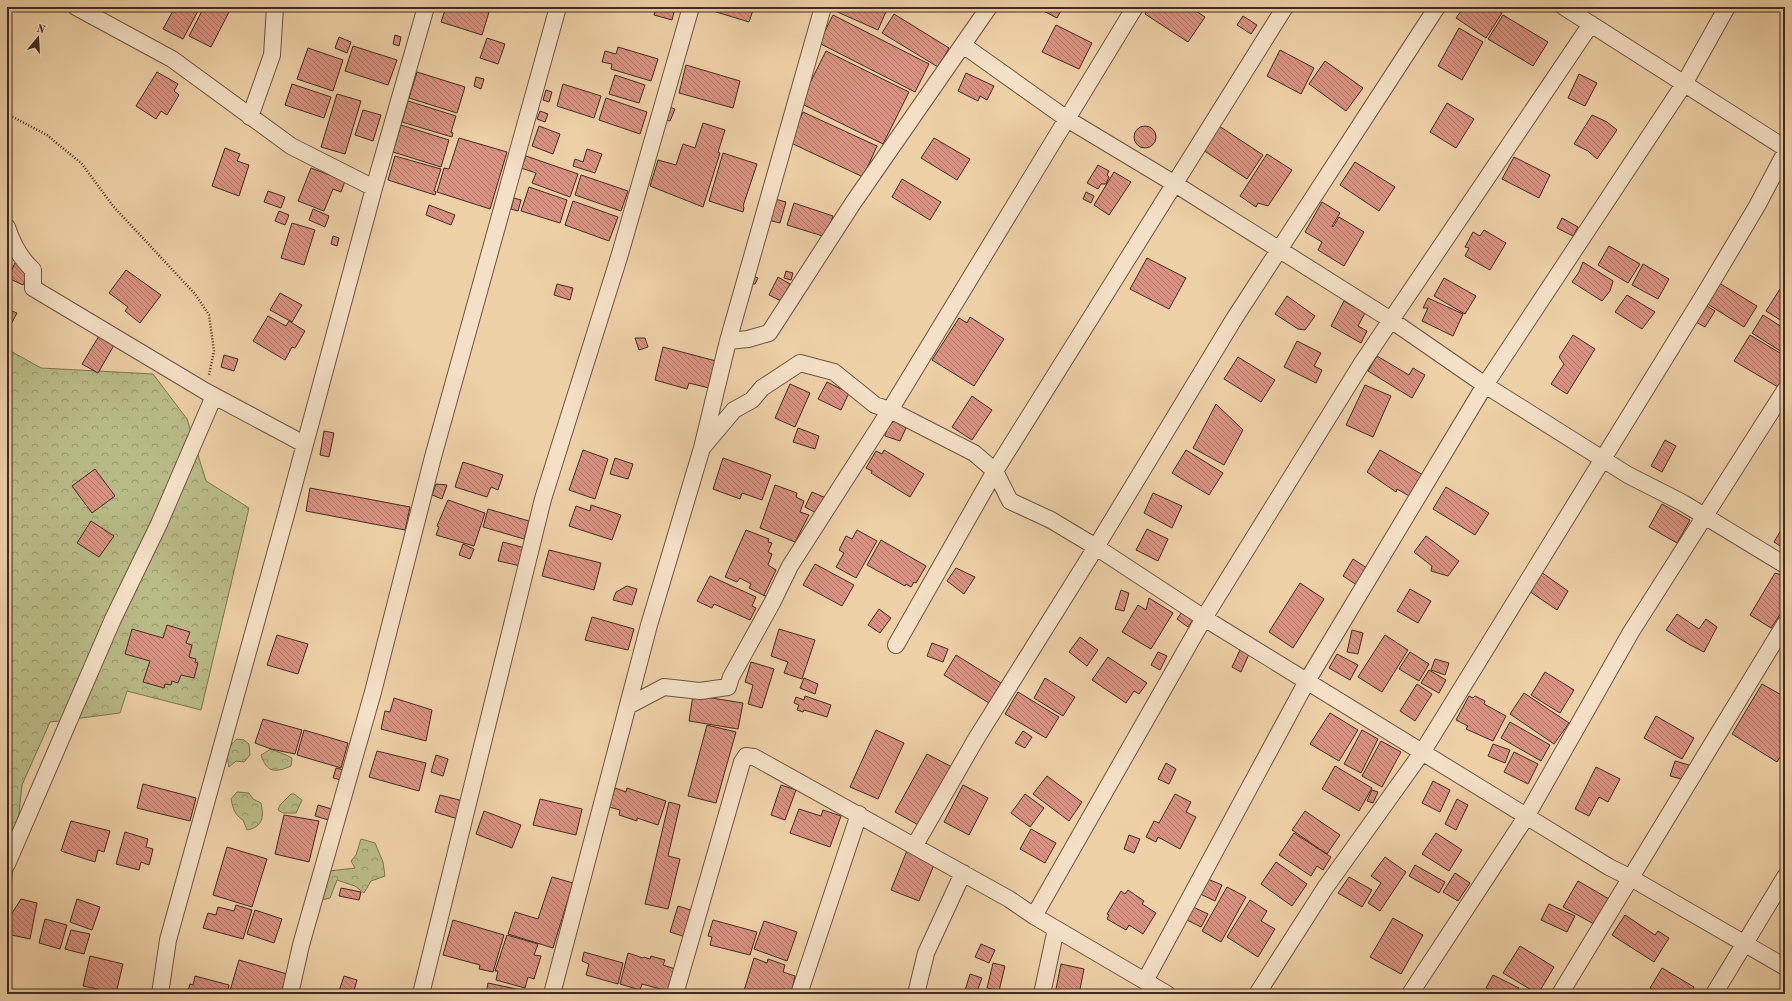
<svg xmlns="http://www.w3.org/2000/svg" width="1792" height="1001" viewBox="0 0 1792 1001" font-family="'Old Standard TT',serif">
<style>
.forest{fill:url(#forest-crowns);stroke:#7e7252}
.building{fill:url(#building-back-hatch);stroke:#422a1d}
.lines{fill:none;stroke-linecap:round;stroke-linejoin:round}
.minor-casing{stroke:#6d5440;stroke-width:18}
.path{stroke:#422a1d;stroke-width:2.5;stroke-dasharray:1 2;stroke-linecap:butt}
.minor{stroke:#f4e0c6;stroke-width:16}
</style>
<defs>
<pattern id="forest-crowns" width="20" height="18" patternUnits="userSpaceOnUse"><rect width="20" height="18" fill="#b9bb87"/><path d="M2 6a3 3 0 1 1 6 0M12 15a3 3 0 1 1 6 0" fill="none" stroke="#98986e"/></pattern>
<pattern id="building-back-hatch" width="6" height="6" patternUnits="userSpaceOnUse"><rect width="6" height="6" fill="#d99282"/><path d="M-1 5l2 2M0 0l6 6M5-1l2 2" fill="none" stroke="#b2776a"/></pattern>
</defs>
<rect width="100%" height="100%" fill="#eed0a7"/>
<filter id="stains"><feTurbulence type="fractalNoise" baseFrequency=".005" numOctaves="4"/><feColorMatrix values="0 0 0 0 .2 0 0 0 0 .09 0 0 0 0 .02 0 0 0 .5 -.17"/></filter>
<radialGradient id="worn" r=".72"><stop offset=".6" stop-color="#630" stop-opacity="0"/><stop offset="1" stop-color="#630" stop-opacity=".3"/></radialGradient>
<path class="forest" d="M7,349L41,368L153,374L187,419L206,481L249,508L201,710L127,691L120,713L50,722L22,785L9,906H7Z
M237,739L244,740L249,744L250,755L244,762L236,761L229,767C226,754 227,747 237,739Z
M271,749L286,755L292,758L291,766C275,773 267,773 261,755Z
M237,792L249,793L253,799L261,803C264,817 263,827 247,830L243,820C235,815 233,809 231,799Z
M291,794H294L302,800L296,813H283L278,810L280,805Z
M361,839L375,843L383,862L385,876L371,881L364,893L355,886L337,880L330,898L313,902L329,871L355,868L351,861L356,855Z"/>
<path class="building" d="M175,7H200L183,39L163,29Z
M204,7H220L229,12L211,47L189,36Z
M446,7H474L489,12L482,35L441,22Z
M511,7H528L527,12Z
M656,7L675,8L672,20L654,15Z
M714,7H754L749,22L713,11Z
M834,7H888L878,30L833,10Z
M1036,7H1063L1057,18Z
M1149,7H1190L1205,17L1188,42L1145,14Z
M1464,7H1492L1502,13L1486,38L1456,18Z
M894,14L949,48L938,67L882,33Z
M833,15L929,64L915,92L819,43Z
M1503,15L1548,42L1533,66L1488,39Z
M1243,16L1257,25L1251,34L1237,25Z
M1056,25L1092,43L1079,69L1042,52Z
M1459,28L1483,42L1462,80L1438,66Z
M395,35L401,37L399,46L393,44Z
M339,37L351,42L347,53L335,48Z
M487,38L505,44L498,64L480,58Z
M353,46L397,60L388,85L345,71Z
M618,47L658,59L651,81L611,69L612,64L602,62L605,51L616,54Z
M308,48L343,60L333,91L297,79Z
M1280,50L1314,68L1301,94L1267,76Z
M826,51L909,92L883,144L800,103Z
M1325,61L1363,88L1346,111L1309,84Z
M686,65L740,81L733,108L679,93Z
M157,72L178,84L174,91L179,95L167,115L161,111L156,119L136,106Z
M417,72L465,87L457,113L409,98Z
M966,73L994,86L987,100L980,96L978,101L958,91Z
M1579,74L1597,83L1585,106L1568,98Z
M615,75L645,85L639,103L609,94Z
M476,77L484,79L481,89L474,86Z
M292,84L331,97L324,118L285,105Z
M563,84L601,96L594,118L557,106Z
M546,90L552,92L549,102L543,100Z
M337,94L361,101L345,154L321,147Z
M606,98L647,112L640,134L599,120Z
M408,101L456,116L451,132L453,133L452,137L402,122Z
M1447,103L1474,119L1456,148L1430,132Z
M669,107L675,109L670,121L665,120Z
M363,110L381,115L373,141L355,135Z
M540,111L548,114L545,122L537,119Z
M803,112L877,146L863,177L789,142Z
M1592,115L1607,122L1617,130L1597,159L1588,151L1574,144Z
M703,123L725,130L718,152L720,153L703,207L650,186L658,160L676,165L683,144L695,148Z
M401,125L449,140L441,167L393,152Z
M539,126L560,134L553,154L532,146Z
M1219,126L1263,155L1247,179L1203,150Z
M1134 137a11 11 0 1 1 22 0a11 11 0 1 1-22 0Z
M459,138L507,152L490,209L437,192L444,168L449,169Z
M934,138L970,159L957,180L921,158Z
M225,148L240,154L237,161L249,165L239,196L212,186Z
M587,149L602,154L595,173L573,166L575,159L583,162Z
M723,153L757,164L743,206L744,207L743,212L709,201Z
M1267,154L1292,170L1268,206L1258,203L1256,207L1240,196Z
M395,156L441,169L434,191L436,192L435,195L388,180Z
M526,156L578,174L570,197L532,183L536,173L521,168Z
M1514,157L1550,175L1539,198L1502,179Z
M1355,162L1395,187L1379,211L1340,185Z
M1098,165L1109,171L1107,175L1109,177L1106,184H1101L1098,189L1087,183Z
M311,168L345,181L341,192L333,189L324,211L298,201Z
M1114,172L1131,182L1109,215L1094,205Z
M581,175L628,191L621,211L575,195Z
M902,179L941,202L930,220L892,197Z
M529,187L567,200L560,223L521,211Z
M268,191L285,197L281,208L264,202Z
M1086,192L1094,196L1091,203L1083,199Z
M514,198L521,200L518,211L511,209Z
M775,199L786,202L780,223L768,220Z
M573,201L618,217L609,241L565,225Z
M1322,202L1340,213L1332,226L1333,227L1339,217L1364,232L1344,266L1318,250L1322,242L1305,232Z
M794,203L833,216L826,237L787,225Z
M429,205L455,215L451,225L426,215Z
M313,209L329,216L325,227L309,220Z
M279,211L289,215L285,225L275,221Z
M1562,218L1578,227L1573,236L1557,228Z
M292,223L315,230L304,265L281,258Z
M1484,230L1506,243L1490,270L1465,256L1469,248L1465,247L1473,232L1480,236Z
M333,236L339,238L337,246L331,244Z
M1609,246L1640,264L1628,283L1598,265Z
M1147,258L1186,278L1169,309L1130,289Z
M1583,262L1613,281L1610,291L1602,301L1572,282L1579,272Z
M15,263L30,271L23,285L8,278Z
M1643,264L1669,279L1658,299L1632,285Z
M126,270L161,295L140,323L125,311L128,307L109,293Z
M786,271L793,273L791,280L784,278Z
M753,276L758,278L755,284H750Z
M778,277L790,284L781,301L769,295Z
M1444,278L1476,296L1465,314L1434,296Z
M1719,283L1757,306L1744,327L1706,303Z
M557,284L573,288L570,300L554,295Z
M1780,289L1785,293V323L1766,311Z
M280,293L302,305L292,322L270,310Z
M1627,295L1655,312L1642,329L1615,312Z
M1287,296L1315,316L1305,330L1298,329L1275,314Z
M1428,298L1463,314L1453,336L1422,321L1428,308H1423Z
M1344,301L1365,313L1358,326L1367,331L1361,343L1331,326Z
M1702,303L1715,311L1705,327L1692,320Z
M7,309L17,313L9,328L7,327Z
M1763,315L1785,329V354L1752,333Z
M268,316L286,326L289,321L305,331L295,348L292,347L285,360L253,341Z
M970,317L1004,339L974,386L932,360L959,318L967,323Z
M102,331L117,340L98,373L82,364Z
M1573,335L1595,349L1567,394L1551,384L1564,364L1559,357Z
M1750,335L1785,356V376L1778,387L1734,361Z
M635,338H645L648,347L639,350Z
M1297,341L1321,353L1314,366L1322,370L1316,383L1284,367Z
M663,347L716,361L709,388L689,383L687,389L655,380Z
M224,355L238,359L234,371L221,367Z
M1377,356L1409,375L1413,368L1425,375L1412,398L1368,371Z
M1238,357L1275,380L1261,402L1224,379Z
M827,382L849,393L841,410L818,399Z
M790,384L810,393L795,427L775,418Z
M1365,385L1391,396L1373,437L1346,425Z
M972,396L992,410L972,440L952,427Z
M1216,404L1243,430L1224,465L1193,448Z
M895,421L906,428L900,441L885,436L888,425Z
M798,428L819,436L815,449L793,442Z
M324,431L334,433L329,457L320,455Z
M1665,440L1676,446L1662,472L1651,466Z
M583,450L608,459L595,499L569,490Z
M884,450L924,474L910,497L871,473L872,471L866,468L876,451L882,454Z
M1186,450L1223,473L1209,495L1172,473Z
M1380,450L1423,475L1411,497L1397,489L1396,492L1367,472Z
M615,458L633,464L628,479L610,474Z
M723,458L771,475L762,500L742,493L740,499L713,489Z
M463,462L503,475L498,490L491,487L487,497L455,487Z
M95,469L115,496L92,513L72,486Z
M436,484L447,485L442,499L432,495Z
M775,485L797,493L796,497L804,501L800,512L809,515L795,542L760,528Z
M1446,487L1489,513L1475,535L1433,509Z
M310,488L410,507L405,530L306,511Z
M812,492L826,498L818,514L805,507Z
M1153,493L1182,506L1172,528L1144,513Z
M448,500L485,513L474,546L436,535L439,527L437,526Z
M1662,504L1690,520L1677,543L1649,527Z
M591,505L621,515L612,540L569,526L576,506L590,511Z
M488,509L529,521L524,539L483,527Z
M91,521L114,536L99,557L77,543Z
M1785,523V549L1774,542Z
M1147,529L1168,539L1158,561L1136,550Z
M746,530L769,539L768,542L772,543L768,552L772,554L768,565L776,570L764,595L767,597L749,588L751,584L740,578L737,582L725,577Z
M857,530L877,541L856,578L836,567L844,553L839,550L846,536L852,539Z
M1426,536L1459,561L1448,576L1431,571L1432,566L1414,552Z
M881,540L926,566L916,583L914,582L911,587L906,584L905,586L867,565Z
M503,542L525,548L521,566L498,561Z
M463,544L474,549L470,559L459,555Z
M549,550L601,563L594,590L542,576Z
M1353,559L1370,570L1360,587L1343,576Z
M815,564L854,585L842,606L803,585Z
M956,568L975,577L964,594L947,581Z
M1541,572L1568,591L1557,610L1529,591Z
M1775,573L1785,576V607L1771,628L1750,615Z
M710,576L756,597L752,606L756,608L750,620L714,604L712,608L697,601Z
M1300,583L1324,599L1293,648L1269,632Z
M627,586L637,589L632,605L613,600L616,592Z
M1410,589L1431,601L1418,623L1397,611Z
M1121,590L1129,593L1124,611L1115,609Z
M1149,598L1173,613L1151,649L1122,632L1138,605L1146,610Z
M879,609L891,618L880,633L868,625Z
M1184,609L1195,617L1188,627L1177,619Z
M1677,614L1699,629L1706,619L1717,627L1704,652L1690,645L1666,630Z
M592,617L634,629L628,650L585,640Z
M167,625L190,632L186,643L192,645L189,657L196,659L195,662L198,663L194,678L181,675L178,683L172,681L171,685L165,684L164,688L143,682L150,661L125,654L132,629L163,638Z
M779,629L815,640L802,679L784,673L788,662L771,656Z
M1352,630L1363,633L1358,654L1347,652Z
M277,635L308,644L298,674L267,665Z
M1385,635L1408,650L1382,692L1358,677Z
M1080,637L1098,650L1087,666L1069,652Z
M932,643L948,649L943,662L927,656Z
M1240,650L1249,654L1241,672L1232,667Z
M1158,652L1167,656L1160,670L1151,665Z
M1410,652L1429,664L1419,681L1399,669Z
M1337,654L1358,665L1350,680L1329,668Z
M956,655L1001,683L989,703L944,675Z
M1108,657L1147,683L1139,694L1134,691L1126,703L1092,680Z
M1435,659L1449,663L1445,675L1431,670Z
M751,662L774,669L762,708L748,704L753,685L745,682Z
M1429,670L1446,680L1439,693L1421,683Z
M1545,672L1574,690L1560,713L1531,695Z
M804,678L818,684L815,694L800,688Z
M1045,678L1075,697L1063,716L1034,698Z
M1417,684L1432,694L1415,721L1400,711Z
M1762,684L1785,697V749L1777,762L1732,734Z
M1018,692L1059,717L1046,738L1005,714Z
M1524,693L1569,723L1554,744L1510,714Z
M693,695L743,703L738,729L689,721Z
M805,696L831,705L827,717L804,710L803,712L797,710L799,705L794,703L796,697L804,700Z
M1469,696L1473,698L1475,696L1485,701L1484,704L1506,716L1493,741L1466,729L1468,726L1456,720Z
M394,698L432,710L426,741L381,729L385,711L390,712Z
M1330,713L1358,730L1339,761L1310,744Z
M1656,716L1694,738L1682,759L1644,738Z
M263,719L302,730L295,754L271,749L255,743Z
M1510,722L1550,745L1541,761L1501,738Z
M707,725L736,732L716,803L688,796Z
M304,730L348,743L341,768L297,755Z
M876,730L904,743L878,799L850,787Z
M1362,730L1378,739L1361,773L1344,764Z
M1023,731L1032,737L1025,748L1015,743Z
M1381,741L1401,752L1382,787L1362,776Z
M1493,744L1510,750L1505,763L1488,756Z
M377,751L426,763L419,791L369,777Z
M1514,752L1538,764L1528,784L1504,772Z
M927,754L954,768L922,827L895,812Z
M436,755L448,759L443,776L431,772Z
M1675,761L1689,765L1685,780L1670,776Z
M1166,763L1176,769L1169,784L1158,779Z
M1335,766L1372,788L1359,811L1322,789Z
M1596,767L1620,779L1608,802L1599,797L1589,816L1575,809Z
M336,768L348,771L345,781L333,778Z
M1047,776L1082,802L1069,821L1033,794Z
M1433,781L1450,790L1440,812L1422,803Z
M143,784L196,798L190,821L137,808Z
M781,785L796,790L785,820L771,815Z
M963,785L988,798L969,835L944,822Z
M615,788L626,792L627,788L666,801L658,825L637,818V821L619,815L620,810L609,807Z
M1372,790L1378,792L1373,803L1367,801Z
M1025,794L1044,808L1030,827L1011,813Z
M1175,794L1191,802L1186,812L1196,817L1180,849L1158,837L1156,842L1146,837L1154,821L1159,823Z
M440,795L463,801L458,819L435,812Z
M540,799L582,809L576,835L533,825Z
M1457,799L1468,805L1456,830L1445,824Z
M669,802L680,805L668,856L680,859L668,909L645,904Z
M318,805L335,810L332,821L315,816Z
M799,809L821,816L823,810L841,816L830,847L790,833Z
M484,811L521,825L512,848L476,834Z
M1305,811L1340,835L1327,854L1292,830Z
M284,815L319,821L309,862L275,854Z
M71,821L110,831L104,852L98,850L95,862L61,851Z
M1031,829L1056,843L1045,863L1020,849Z
M125,832L148,839L146,847L153,849L149,865L141,862L139,870L116,864Z
M1294,833L1331,857L1323,870L1317,866L1311,876L1279,855Z
M1436,833L1462,850L1449,871L1422,854Z
M1129,835L1140,839L1134,853L1124,849Z
M227,847L267,859L252,907L213,895Z
M908,848L936,860L919,901L891,890Z
M1385,857L1406,872L1380,911L1368,903L1381,883L1371,876Z
M1276,862L1307,884L1292,906L1261,884Z
M1415,865L1445,882L1439,893L1409,876Z
M1455,873L1470,883L1458,901L1443,892Z
M552,877L573,883L553,948L508,934L515,912L538,919Z
M1203,877L1222,885L1215,901L1196,892Z
M1349,877L1372,890L1362,907L1338,893Z
M1578,881L1609,899L1594,924L1563,907Z
M1227,887L1246,897L1221,942L1202,931Z
M341,888L361,892L359,900L339,896Z
M1128,890L1144,901L1142,904L1156,913L1143,934L1129,925L1126,930L1107,919L1109,915L1107,914L1121,891L1125,894Z
M21,899L37,903L30,939L7,934V921Z
M77,899L100,907L92,930L70,922Z
M1250,900L1267,911L1261,921L1275,929L1258,957L1227,937Z
M1549,904L1575,916L1567,932L1541,920Z
M236,905L252,910L243,939L203,928L208,913L216,915L218,907L234,911Z
M1189,905L1208,914L1201,927L1183,918Z
M678,906L697,912L689,938L670,932Z
M255,910L282,919L274,943L247,934Z
M1625,915L1655,935L1658,931L1669,938L1654,962L1612,935Z
M1393,918L1423,935L1401,974L1370,957Z
M45,919L67,925L60,949L39,943Z
M453,920L504,935L493,972L479,969L480,965L443,955Z
M713,920L757,932L750,955L710,945L712,937L708,936Z
M764,921L797,932L787,961L754,949Z
M71,930L90,934L84,954L65,949Z
M507,935L538,944L534,955L541,956L534,979L528,977L525,988L496,980L498,971H495Z
M981,944L995,950L989,963L975,957Z
M1520,946L1554,967L1538,994L1503,973Z
M584,952L623,963L618,984L586,975L589,964L582,961Z
M628,953L643,958L644,957L650,959L651,956L665,960L663,965L675,969L668,991L642,984L640,990L620,984Z
M90,956L123,964L116,993L83,986Z
M754,958L767,963L768,959L785,965L783,972L795,976L791,994H743Z
M239,960L287,974L281,994H229Z
M993,963L1005,966L999,991L987,988Z
M1061,964L1084,969L1079,994H1055Z
M1662,968L1694,987L1690,994H1660L1650,988Z
M970,974L982,978L976,994H964Z
M1493,975L1519,988L1515,994H1499L1486,988Z
M195,976L229,985L227,994H187L190,984L193,985Z
M344,976L357,980L353,994L339,991Z
M488,983L535,993V994H486Z
M1578,990L1586,994H1576Z
M1609,990L1616,994H1607Z"/>
<g class="lines">
<defs>
<path id="minor" d="M76,7L172,59L291,146L374,188
M1564,7L1785,148
M963,45L1067,119L1175,184L1391,320L1485,385L1628,475L1683,503L1785,565
M250,117L272,55L275,7
M7,227C12,243 20,258 33,270V288L205,391L304,444
M728,341L748,339L769,333L853,203L989,7
M702,448L734,410L752,400L762,388L800,363L834,372L875,405L890,410L974,453L995,471L1010,501L1051,520L1096,547L1204,618L1609,867L1631,878L1785,967
M896,645L995,471L1285,7
M628,706L664,687L700,691L728,687L731,677L772,603L790,566L890,410L1135,7
M915,845L976,739L1096,547L1234,319L1437,7
M7,864L113,619L159,524L214,396
M1034,916L1204,618L1362,363L1591,24
M1145,981L1307,681L1485,385L1684,84L1727,7
M160,994L168,940L287,511L374,188L426,7
M290,994L301,945L373,692L433,457L558,7
M421,994L543,499L620,254L691,7
M552,994L649,625L702,448L728,341L823,7
M675,994L742,762L746,756L754,757L1009,899L1034,916L1167,994
M799,994L859,814
M916,994L926,953L963,873
M1042,994L1056,929
M1257,994L1325,888L1423,751L1707,290L1757,206L1785,153
M1410,994L1526,817L1631,632L1785,390
M1560,994L1785,624
M1714,994L1785,877"/>
</defs>
<use href="#minor" class="minor-casing"/>
<path class="path" d="M7,114L47,135L82,164L113,206L195,294L209,315L214,351L209,375"/>
<use href="#minor" class="minor"/>
</g>
<rect width="1792" height="1001" fill="none" stroke="#eed0a7" stroke-width="24"/>
<rect x="8" y="8" width="1776" height="985" fill="none" stroke="#422a1d" stroke-width="2"/>
<rect x="12" y="12" width="1768" height="977" fill="none" stroke="#422a1d"/>
<g transform="translate(38 38) rotate(18)" stroke="#f4e0c6" stroke-width="3" paint-order="stroke">
<path d="M0-3L7 15L0 10L-7 15Z" fill="#422a1d"/>
<text y="-6" font-size="11" font-weight="bold" text-anchor="middle" fill="#422a1d">N</text>
</g>
<rect width="100%" height="100%" filter="url(#stains)"/>
<rect width="100%" height="100%" fill="url(#worn)"/>
</svg>
